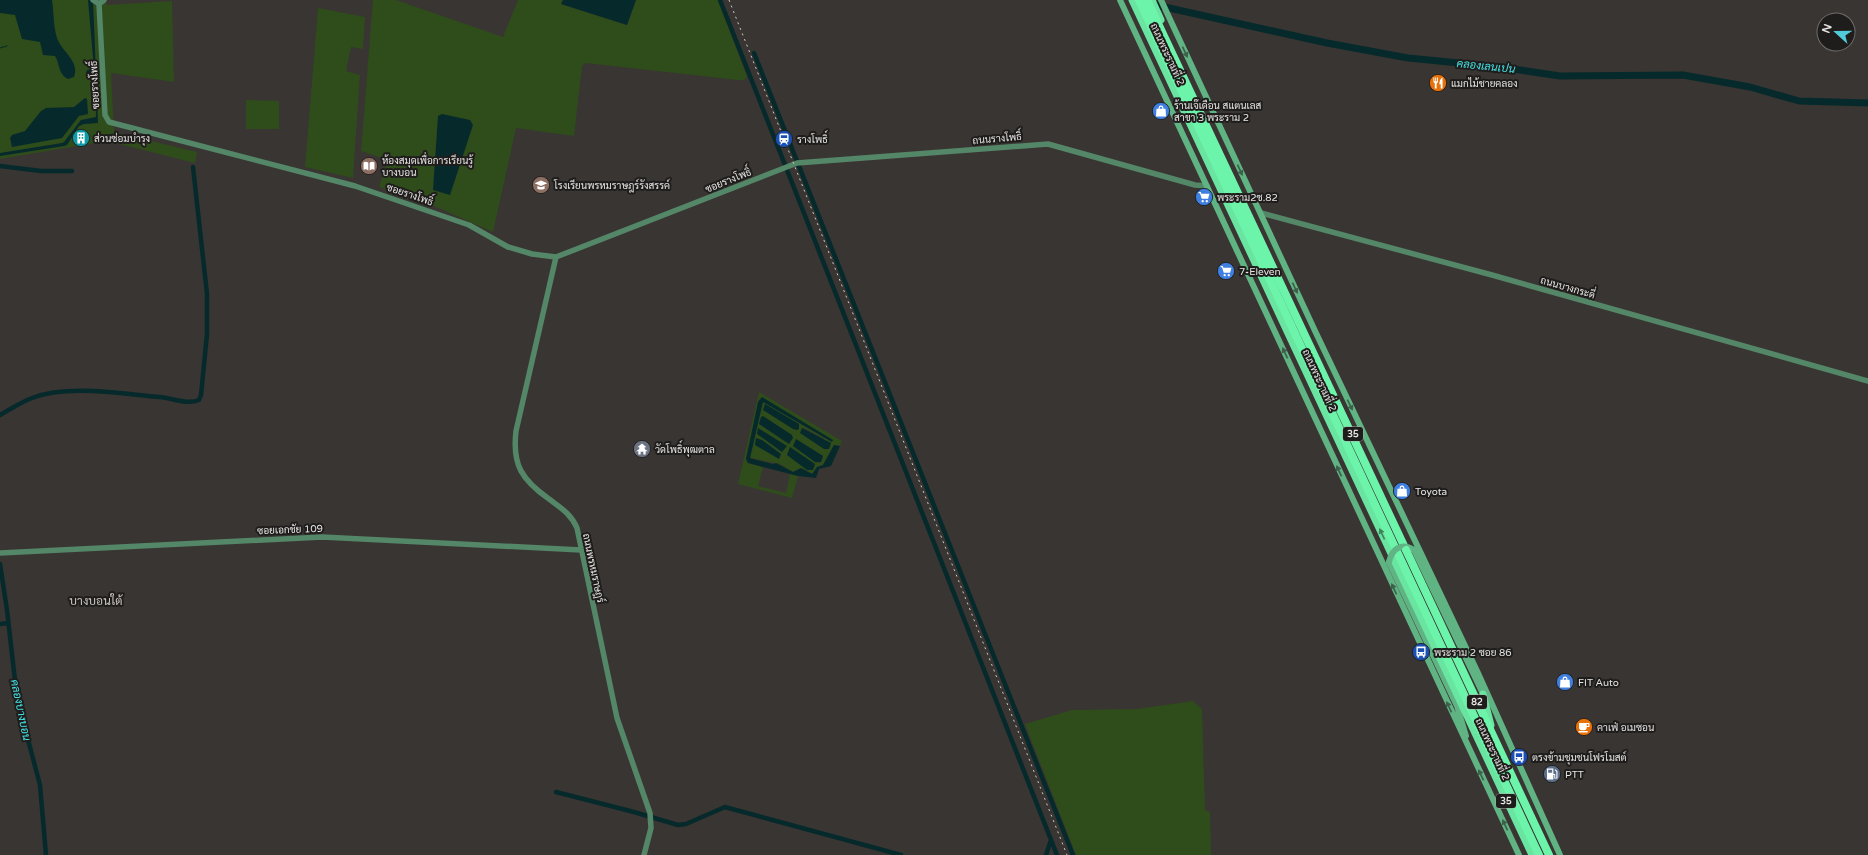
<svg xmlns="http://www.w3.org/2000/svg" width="1868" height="855" viewBox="0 0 1868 855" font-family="'Varela Round',Sarabun,sans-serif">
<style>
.green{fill:#2f4c1b;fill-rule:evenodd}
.water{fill:#062a2b}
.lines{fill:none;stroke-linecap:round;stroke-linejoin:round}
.stream{stroke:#062a2b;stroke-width:1}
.canal{stroke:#062a2b;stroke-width:4.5}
.river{stroke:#062a2b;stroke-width:7}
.tertiary{stroke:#548668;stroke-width:5.5}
.secondary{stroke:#60b383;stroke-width:6}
.trunk{stroke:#6ae5a1;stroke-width:7}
.motorway{stroke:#6cf5aa;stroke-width:8}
.rail{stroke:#cdcbc9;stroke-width:1;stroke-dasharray:2 4;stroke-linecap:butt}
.secondary-bridge{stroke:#60b383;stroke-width:6}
.motorway-bridge{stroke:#6cf5aa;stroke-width:8}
.oneway{fill:#3c604a}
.oneway2{fill:#44815e}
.labels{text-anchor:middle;stroke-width:4;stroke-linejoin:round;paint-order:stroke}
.shield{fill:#1f1d1c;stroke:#aba9a7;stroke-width:1}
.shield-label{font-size:9px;font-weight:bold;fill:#e7e5e3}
.street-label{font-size:10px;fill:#e7e5e3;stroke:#1f1d1c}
.poi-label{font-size:10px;fill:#e7e5e3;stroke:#1f1d1c;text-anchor:start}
.water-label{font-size:11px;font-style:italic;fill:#43e6e8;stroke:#1f1d1c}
.quarter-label{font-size:12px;fill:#cac6c2;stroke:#1f1d1c}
</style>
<rect width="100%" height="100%" fill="#393532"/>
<path class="green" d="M0,0H106L107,5L172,1L174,82L111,73L114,132L197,152L195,163L107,141L0,159Z
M373,0H396L503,37L518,0H563L561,4L627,25L636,0H718L747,77L744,80H738L585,63L582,66L574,136L516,128L493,232L427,203L379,187L388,160L361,151Z
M318,8L365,17L363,49L351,47L346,71L360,75L353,178L305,167Z
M246,100L279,101V129H246Z
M759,392L842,441L840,446L834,445L823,465L817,467L813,474L801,468L793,472L780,464L750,458L762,402L770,405L760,398L746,459L748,463L763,467L758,486L786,493L790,474L798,476L792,498L738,484ZM804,428L823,438L827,450L801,433ZM795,439L823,456L820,463L815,462Z
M1193,701L1202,709L1205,810L1210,812L1211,855H1076L1025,724L1072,710L1137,709Z"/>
<path class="water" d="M0,0H52C54,13 53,25 57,38C62,52 80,61 74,77L68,79C58,74 60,64 55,56L43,55L40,42L22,39L15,15L0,13Z
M88,0H93L98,123L84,124L79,126L67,145L64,146L0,156V153L62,143L64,142L81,120L96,117L95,79L86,73L87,70L94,69Z
M563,0H636L627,25L561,4Z
M85,98L87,99L88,114L79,116L62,138L12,147L10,138L12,135L25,131L41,111L46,108L74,107Z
M442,114L470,120L473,125L450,195L433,190L438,116Z
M762,397L833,440L832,442L763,402L750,458L773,464L776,463L793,472L801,468L812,474L817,467L823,465L834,445L840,446L831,466L819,469L816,478L798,476L748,463L746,459L758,402Z
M765,404L799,424V429L797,430L793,429L763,410Z
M763,416L792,435L793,438L789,444L759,424L761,417Z
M758,428L787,446L782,452L757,434Z
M802,428L831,443L829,449H824L800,433Z
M756,438L762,440L781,454L779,459L755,445Z
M796,439L823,456L821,462H815L793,446Z
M790,447L815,464L813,470H807L787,455Z"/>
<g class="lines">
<path class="stream" d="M0,48L7,46"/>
<path class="canal" d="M720,0L1057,855
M754,53L1073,855
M0,166L41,171H72
M0,415C11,409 21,402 32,398C68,384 122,394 160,397C172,398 187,405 199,400L201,395L207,334V294L193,167
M0,564L7,610L17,698L40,785L46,855
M0,624L8,623
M556,792L634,812L678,825L686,824L725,807L901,855
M1046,855L1051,840"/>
<path class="river" d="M1151,4L1327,43L1408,58L1500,67L1560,76L1683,75L1750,87L1799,101L1868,103"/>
<path class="tertiary" d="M93,0L99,4L104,0
M99,4L105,115L109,122L355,186L469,225L508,247L532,254L556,257L797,163L1048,144L1195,185L1207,186
M1261,213L1492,275L1868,381
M556,257L516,431C512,465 522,480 549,499C561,508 571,514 577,528L617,718L650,813L651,828L644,855
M0,553L322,537L581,550"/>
<path class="secondary" d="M1120,0L1519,855
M1161,0L1316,333L1478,673L1560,855
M1414,550L1485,698
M1389,562L1457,706L1466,736"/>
<path class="trunk" d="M1132,0L1532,855
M1152,0L1161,20
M1483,694L1491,725"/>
<path class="motorway" d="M1139,0L1539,855
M1147,0L1406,550"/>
<path class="rail" d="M729,0L1067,855"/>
<path class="secondary-bridge" d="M1389,562C1392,549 1401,542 1414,550"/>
<path class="motorway-bridge" d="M1406,550L1549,855"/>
</g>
<defs><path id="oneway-solid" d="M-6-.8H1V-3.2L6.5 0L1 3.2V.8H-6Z"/></defs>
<g class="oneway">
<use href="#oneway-solid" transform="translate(1185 52) rotate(65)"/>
<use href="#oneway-solid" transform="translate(1240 170) rotate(65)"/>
<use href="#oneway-solid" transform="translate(1295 288) rotate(65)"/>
<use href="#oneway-solid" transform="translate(1285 353) rotate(-115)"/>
<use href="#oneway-solid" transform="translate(1350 405) rotate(64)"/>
<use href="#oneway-solid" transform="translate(1339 471) rotate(-115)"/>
<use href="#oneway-solid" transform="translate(1394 589) rotate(-115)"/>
<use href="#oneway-solid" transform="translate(1449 707) rotate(-115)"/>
<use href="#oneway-solid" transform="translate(1481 775) rotate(-115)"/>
<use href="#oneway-solid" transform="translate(1505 825) rotate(-115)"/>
</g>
<use class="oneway2" href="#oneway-solid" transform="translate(1382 534) rotate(-115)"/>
<defs>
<symbol id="restaurant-disc" viewBox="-11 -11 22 22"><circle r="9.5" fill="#e8710a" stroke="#1f1d1c"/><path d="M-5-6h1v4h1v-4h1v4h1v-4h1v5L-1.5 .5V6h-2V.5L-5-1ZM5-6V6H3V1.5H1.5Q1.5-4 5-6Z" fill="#fff"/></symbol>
<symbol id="shop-disc" viewBox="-11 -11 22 22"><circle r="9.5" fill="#3f7fe0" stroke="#1f1d1c"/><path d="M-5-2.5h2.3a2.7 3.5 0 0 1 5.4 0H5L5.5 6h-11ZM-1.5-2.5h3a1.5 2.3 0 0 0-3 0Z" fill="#fff"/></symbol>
<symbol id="building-disc" viewBox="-11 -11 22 22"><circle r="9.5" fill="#0f9aa8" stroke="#1f1d1c"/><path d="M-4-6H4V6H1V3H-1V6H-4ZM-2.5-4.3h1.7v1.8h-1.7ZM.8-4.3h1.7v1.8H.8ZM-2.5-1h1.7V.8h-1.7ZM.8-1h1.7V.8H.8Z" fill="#fff"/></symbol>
<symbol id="station-disc" viewBox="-11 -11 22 22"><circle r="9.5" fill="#1a4fb4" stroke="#1f1d1c"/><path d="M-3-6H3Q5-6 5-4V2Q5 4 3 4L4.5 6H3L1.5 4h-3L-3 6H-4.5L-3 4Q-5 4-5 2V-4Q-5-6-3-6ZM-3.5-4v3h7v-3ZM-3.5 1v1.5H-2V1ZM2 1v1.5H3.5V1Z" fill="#fff"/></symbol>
<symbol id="library-disc" viewBox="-11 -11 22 22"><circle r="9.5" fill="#8d6e63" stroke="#1f1d1c"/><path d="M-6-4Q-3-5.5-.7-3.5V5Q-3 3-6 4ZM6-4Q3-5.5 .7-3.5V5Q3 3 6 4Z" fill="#fff"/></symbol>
<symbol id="school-disc" viewBox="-11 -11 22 22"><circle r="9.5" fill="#8d6e63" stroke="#1f1d1c"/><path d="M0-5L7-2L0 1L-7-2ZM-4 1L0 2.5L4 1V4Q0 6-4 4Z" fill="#fff"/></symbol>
<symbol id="supermarket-disc" viewBox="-11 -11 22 22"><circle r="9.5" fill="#3f7fe0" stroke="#1f1d1c"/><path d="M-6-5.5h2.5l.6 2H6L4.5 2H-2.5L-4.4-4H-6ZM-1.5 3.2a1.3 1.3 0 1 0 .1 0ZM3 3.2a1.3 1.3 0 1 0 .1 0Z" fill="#fff"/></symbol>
<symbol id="temple-disc" viewBox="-11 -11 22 22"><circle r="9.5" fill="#6b7280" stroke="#1f1d1c"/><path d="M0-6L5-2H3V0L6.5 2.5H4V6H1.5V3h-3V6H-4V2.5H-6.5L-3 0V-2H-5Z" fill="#fff"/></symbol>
<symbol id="bus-disc" viewBox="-11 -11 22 22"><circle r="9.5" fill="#1a4fb4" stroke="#1f1d1c"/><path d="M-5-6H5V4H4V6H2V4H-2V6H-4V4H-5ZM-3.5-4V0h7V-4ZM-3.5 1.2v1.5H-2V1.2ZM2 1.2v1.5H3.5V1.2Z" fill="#fff"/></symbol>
<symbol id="cafe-disc" viewBox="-11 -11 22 22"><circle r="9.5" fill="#e8710a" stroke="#1f1d1c"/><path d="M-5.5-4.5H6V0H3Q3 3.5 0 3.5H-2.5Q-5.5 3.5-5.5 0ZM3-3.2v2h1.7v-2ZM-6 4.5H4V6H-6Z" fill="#fff"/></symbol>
<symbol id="fuel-disc" viewBox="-11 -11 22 22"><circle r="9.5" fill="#5c6f8a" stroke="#1f1d1c"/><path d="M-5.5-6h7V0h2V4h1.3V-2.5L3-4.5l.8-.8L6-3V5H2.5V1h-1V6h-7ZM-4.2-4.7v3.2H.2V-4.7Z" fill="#fff"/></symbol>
</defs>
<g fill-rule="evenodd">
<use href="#restaurant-disc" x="1428" y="73" width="20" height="20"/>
<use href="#shop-disc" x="1151" y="101" width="20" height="20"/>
<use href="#building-disc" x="71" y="128" width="20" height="20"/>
<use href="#station-disc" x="774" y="129" width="20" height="20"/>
<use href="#library-disc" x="359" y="156" width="20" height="20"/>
<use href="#school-disc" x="531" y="175" width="20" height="20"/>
<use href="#supermarket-disc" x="1194" y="187" width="20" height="20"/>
<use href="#supermarket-disc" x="1216" y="261" width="20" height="20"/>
<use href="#temple-disc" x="632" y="439" width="20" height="20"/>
<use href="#shop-disc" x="1392" y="481" width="20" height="20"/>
<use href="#bus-disc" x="1411" y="642" width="20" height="20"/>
<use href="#shop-disc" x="1555" y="672" width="20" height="20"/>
<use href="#cafe-disc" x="1574" y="717" width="20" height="20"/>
<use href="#bus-disc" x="1509" y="747" width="20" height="20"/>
<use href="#fuel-disc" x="1542" y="764" width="20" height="20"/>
</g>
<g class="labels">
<g class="shield">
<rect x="1343" y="427" width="20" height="14" rx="3"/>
<rect x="1467" y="695" width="20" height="14" rx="3"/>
<rect x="1496" y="794" width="20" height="14" rx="3"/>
</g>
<g class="shield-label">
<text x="1353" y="437">35</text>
<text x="1477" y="705">82</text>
<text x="1506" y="804">35</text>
</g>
<g class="street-label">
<text transform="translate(1168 54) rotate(65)" y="4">ถนนพระรามที่ 2</text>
<text transform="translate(94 85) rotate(-93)" y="4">ซอยรางโพธิ์</text>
<text transform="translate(997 138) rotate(-5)" y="4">ถนนรางโพธิ์</text>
<text transform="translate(728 180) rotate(-22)" y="4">ซอยรางโพธิ์</text>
<text transform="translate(410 194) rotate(19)" y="4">ซอยรางโพธิ์</text>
<text transform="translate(1568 287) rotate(16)" y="4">ถนนบางกระดี่</text>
<text transform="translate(1320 380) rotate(65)" y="4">ถนนพระรามที่ 2</text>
<text transform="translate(290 529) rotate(-2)" y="4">ซอยเอกชัย 109</text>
<text transform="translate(594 568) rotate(78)" y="4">ถนนพรหมราษฎร์</text>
<text transform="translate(1493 749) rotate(65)" y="4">ถนนพระรามที่ 2</text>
</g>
<g class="poi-label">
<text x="1451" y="87">แมกไม้ชายคลอง</text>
<text x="1174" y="109">ร้านเจ๊เดือน สแตนเลส<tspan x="1174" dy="12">สาขา 3 พระราม 2</tspan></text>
<text x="94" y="142">ส่วนซ่อมบำรุง</text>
<text x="797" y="143">รางโพธิ์</text>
<text x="382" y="164">ห้องสมุดเพื่อการเรียนรู้<tspan x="382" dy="12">บางบอน</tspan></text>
<text x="554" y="189">โรงเรียนพรหมราษฎร์รังสรรค์</text>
<text x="1217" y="201">พระราม2ซ.82</text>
<text x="1239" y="275">7-Eleven</text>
<text x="655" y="453">วัดโพธิ์พุฒตาล</text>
<text x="1415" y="495">Toyota</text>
<text x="1434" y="656">พระราม 2 ซอย 86</text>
<text x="1578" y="686">FIT Auto</text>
<text x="1597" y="731">คาเฟ่ อเมซอน</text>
<text x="1532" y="761">ตรงข้ามชุมชนโฟรโมสต์</text>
<text x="1565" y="778">PTT</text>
</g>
<g class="water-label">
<text transform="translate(1486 66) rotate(6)" y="4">คลองเลนเปน</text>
<text transform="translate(21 710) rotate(78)" y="4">คลองบางบอน</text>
</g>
<g class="quarter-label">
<text x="96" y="605">บางบอนใต้</text>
</g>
</g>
<g transform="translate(1836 32) rotate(291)"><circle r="19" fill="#1f1d1c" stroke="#6f6d6c"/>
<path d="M0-3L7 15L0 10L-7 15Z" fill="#52cbd8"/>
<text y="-6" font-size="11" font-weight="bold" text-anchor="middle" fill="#e7e5e3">N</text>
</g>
</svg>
